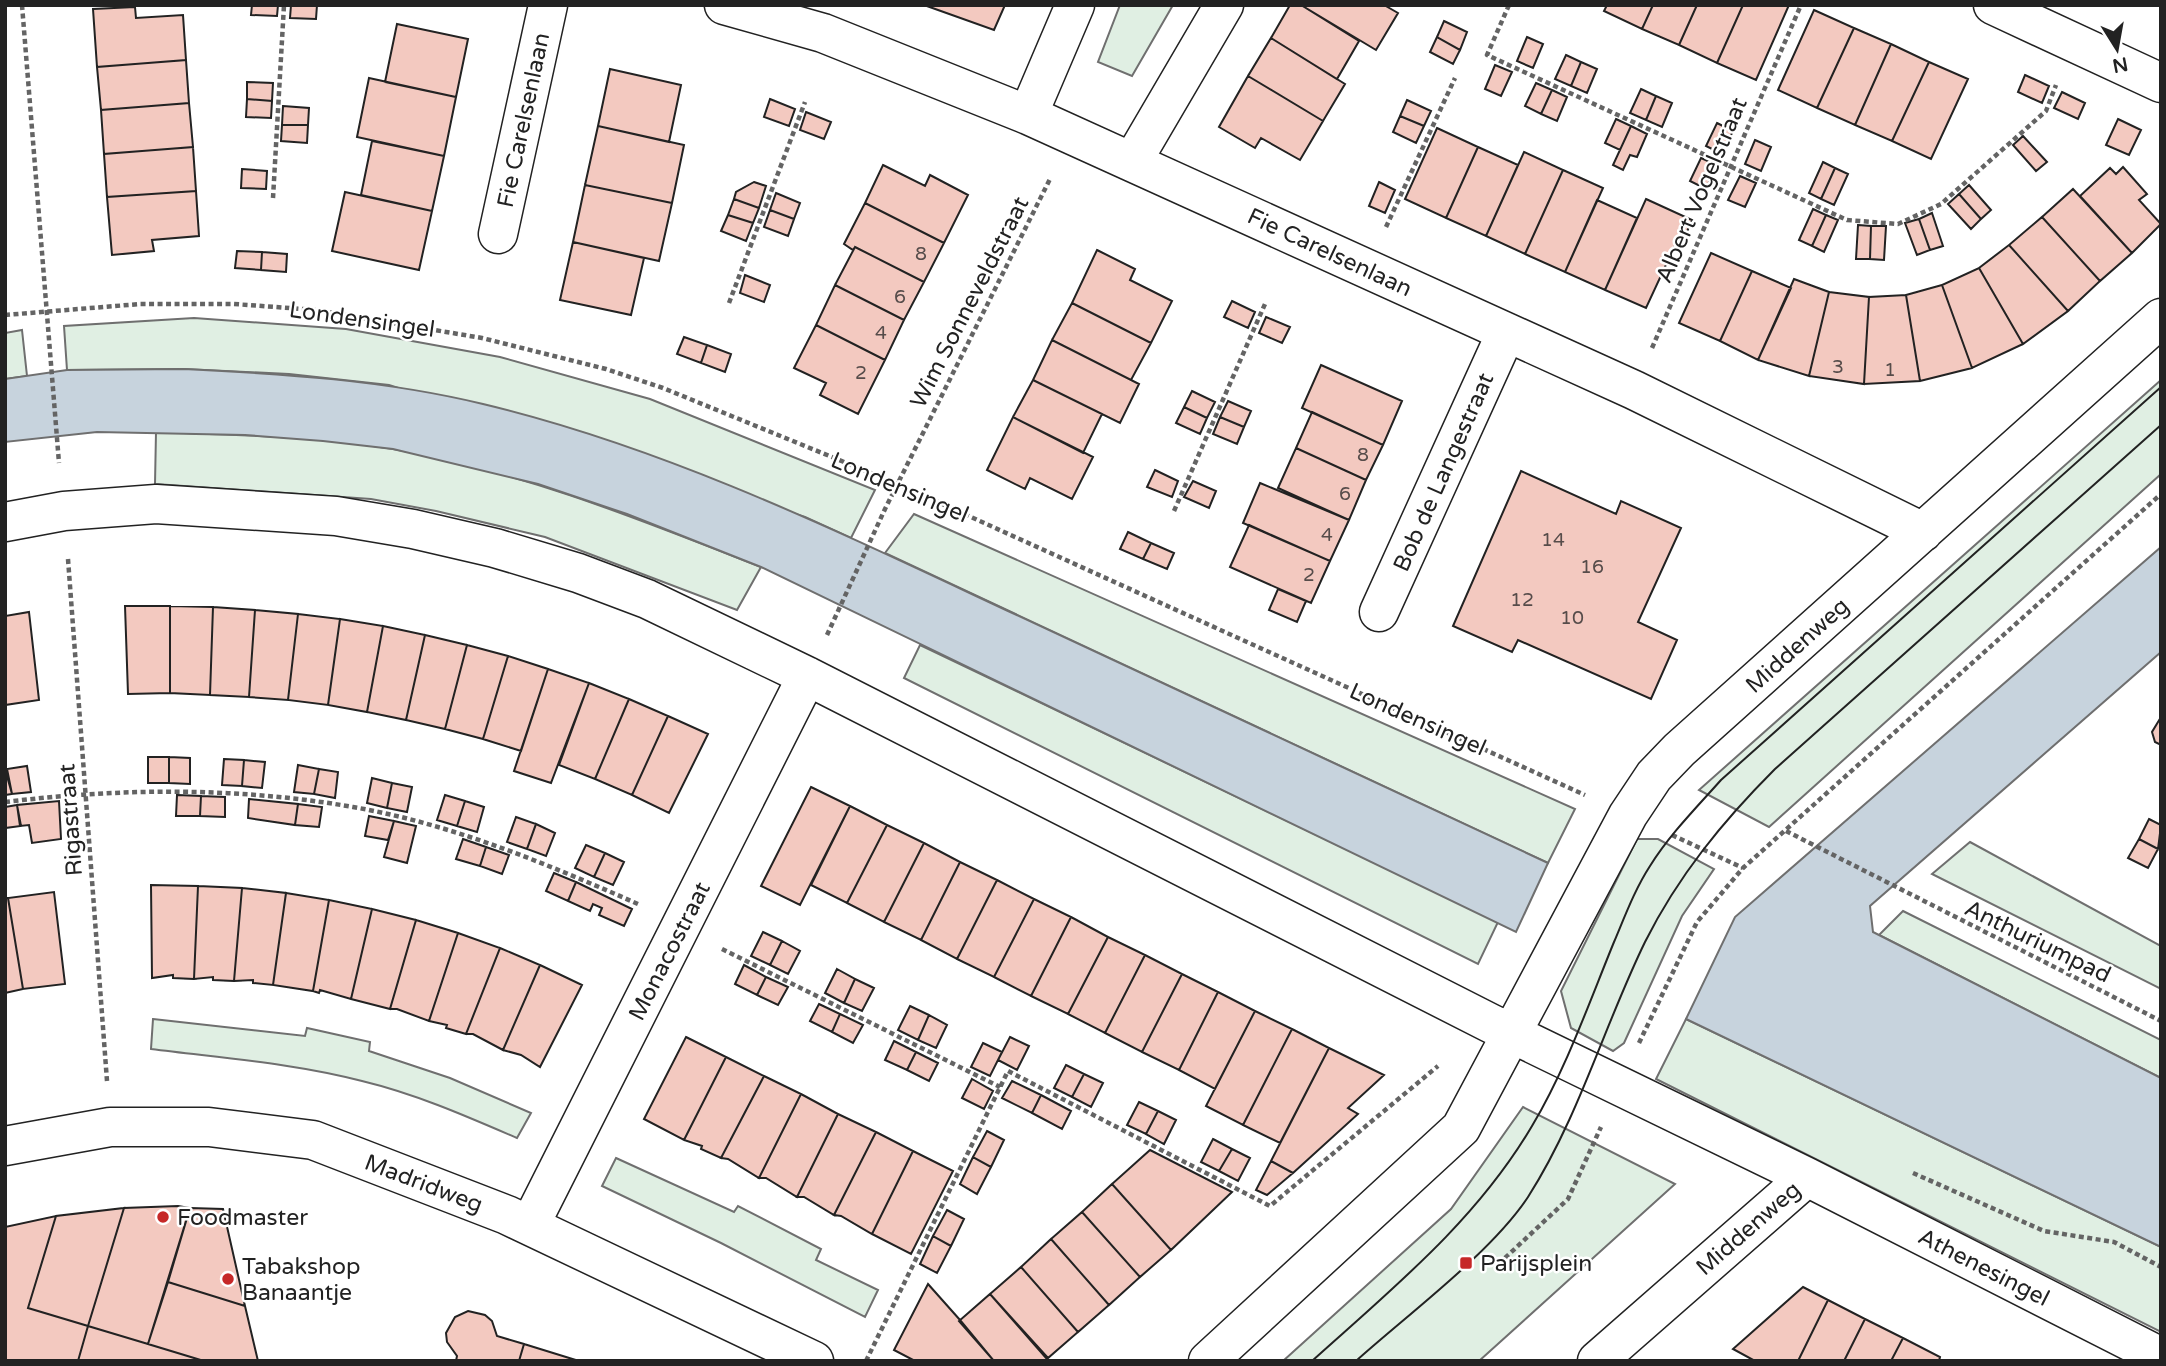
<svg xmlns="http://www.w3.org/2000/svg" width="2166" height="1366" viewBox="0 0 2166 1366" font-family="'Varela Round',sans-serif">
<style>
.green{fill:#e0efe3;stroke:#6f6f6f;stroke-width:2}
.water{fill:#c7d3dd;stroke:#6f6f6f;stroke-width:2}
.building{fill:#f3c9c0;stroke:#222;stroke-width:2}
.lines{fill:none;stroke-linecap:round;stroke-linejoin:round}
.minor-casing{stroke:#222;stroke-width:41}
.path{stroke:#646464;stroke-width:4.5;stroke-dasharray:5 3.5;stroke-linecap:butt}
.minor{stroke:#fff;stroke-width:38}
.tram{stroke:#222;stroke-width:2}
.poi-dot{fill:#c62828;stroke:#fff;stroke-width:2.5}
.labels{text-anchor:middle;stroke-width:5;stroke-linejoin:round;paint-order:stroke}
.number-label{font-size:19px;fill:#564c4a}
.street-label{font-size:23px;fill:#222;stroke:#fff}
.poi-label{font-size:23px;fill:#222;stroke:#fff;text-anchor:start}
</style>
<rect width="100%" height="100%" fill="#fff"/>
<path class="green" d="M1120,5H1173L1132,76L1098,62Z
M194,318L346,329L500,357L650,399L875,490L851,538L805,517L389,385L289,374L184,369L67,370L64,326Z
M22,330L27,376L5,379V333Z
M2161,380V474L1769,827L1699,790Z
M156,432C235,435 315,436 393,449C521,471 641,520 761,567L737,610L545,537L436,511L371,499L155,484Z
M914,514L1575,809L1548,863L885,553Z
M920,645L1498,922L1478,964L904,678Z
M1637,839H1658L1714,869L1682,916L1624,1043L1613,1051L1571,1028L1561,991Z
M1970,842L2161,946V989L1932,874Z
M1903,911L2161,1040V1078L1879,935Z
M153,1019L305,1036L307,1028L370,1042L369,1051L450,1078L531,1113L517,1138C466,1116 416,1094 362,1081C293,1063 221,1058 151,1049Z
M1686,1019L2161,1247V1332L1656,1079Z
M1523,1107L1675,1184L1479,1361H1283L1451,1209Z
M616,1158L734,1212L738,1206L821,1249L816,1260L878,1290L865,1317L721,1243L602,1186Z"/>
<path class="water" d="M184,369C284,374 384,380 483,404C667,448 837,531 1008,611C1188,695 1368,779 1548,863L1516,932L761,567L627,514L538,484L393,449L323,441L245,435L97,432L5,442V379L67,370Z
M2161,547V652L1870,906L1873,932L2161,1078V1247L1686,1019L1735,917Z"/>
<path class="building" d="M252,5H278L277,16L251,15Z
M291,5H317L316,19L290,18Z
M924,5H1005L994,30Z
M1290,5H1301L1359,41L1337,79L1271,38Z
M1301,5H1384L1398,13L1376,50Z
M1607,5H1653L1642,29L1604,11Z
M1653,5H1697L1679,45L1642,29Z
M1697,5H1743L1717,63L1679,45Z
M1743,5H1789L1756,80L1717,63Z
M135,7L136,18L183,15L186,60L97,67L93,9Z
M1814,10L1854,28L1817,108L1778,90Z
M1444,21L1467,32L1460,50L1437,37Z
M397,24L468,39L456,97L385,82Z
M1854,28L1891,44L1855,125L1817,108Z
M1437,37L1460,50L1453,64L1430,52Z
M1527,37L1543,44L1533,68L1517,61Z
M1271,38L1345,84L1323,121L1248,76Z
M1891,44L1929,62L1892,141L1855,125Z
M1566,55L1581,62L1571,86L1555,79Z
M186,60L189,103L101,110L97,67Z
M1581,62L1597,69L1587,93L1571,86Z
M1929,62L1968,79L1931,159L1892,141Z
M1495,65L1512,72L1501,96L1485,89Z
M610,69L681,85L669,142L598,126Z
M2025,75L2049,86L2042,103L2018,92Z
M1248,76L1323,121L1300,160L1261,138L1255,148L1219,127Z
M369,78L456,97L444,156L357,137Z
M247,82L273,83L272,101L247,99Z
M1536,83L1552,90L1541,114L1525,106Z
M1641,89L1656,96L1646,120L1630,113Z
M1552,90L1567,97L1557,121L1541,114Z
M2062,92L2085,103L2078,119L2054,108Z
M1656,96L1672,103L1662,127L1646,120Z
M247,99L272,101L271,118L246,117Z
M770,99L795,109L789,126L764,117Z
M1407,100L1431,111L1424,126L1400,116Z
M189,103L193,147L104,154L101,110Z
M283,106L309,108L308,125H282Z
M806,112L831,122L824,139L800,130Z
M1400,116L1424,126L1416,143L1393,132Z
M1616,119L1631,126L1620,150L1605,143Z
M2118,119L2141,130L2129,155L2106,145Z
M1717,123L1733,131L1722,154L1706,146Z
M282,125H308L307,143L281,141Z
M598,126L684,145L672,203L585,185Z
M1631,126L1647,134L1637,157L1630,155L1623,170L1613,165Z
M1437,128L1478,147L1446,218L1405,199Z
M2023,136L2047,162L2036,171L2013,145Z
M1755,140L1771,147L1761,171L1745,164Z
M372,141L444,156L432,211L361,195Z
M193,147L196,191L107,197L104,154Z
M1478,147L1518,165L1486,236L1446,218Z
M1524,152L1563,170L1525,254L1486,236Z
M1701,158L1717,165L1706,189L1690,181Z
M1823,162L1835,168L1821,199L1809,193Z
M883,165L925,186L930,175L968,195L944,243L865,203Z
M2123,167L2147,194L2139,200L2161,224L2132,253L2080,196L2110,168L2116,174Z
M1835,168L1848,174L1834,205L1821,199Z
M242,169L267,171L266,189L241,188Z
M1563,170L1603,188L1565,272L1525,254Z
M1740,176L1756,183L1745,207L1728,200Z
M754,182L766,186L759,208L734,199L736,192Z
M1379,182L1395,190L1385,213L1369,206Z
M585,185L672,203L659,261L573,242Z
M1969,185L1991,210L1981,219L1959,194Z
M2073,189L2132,253L2100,281L2042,217Z
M196,191L199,236L152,240L154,251L112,255L107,197Z
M345,192L432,211L419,270L332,251Z
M776,193L800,203L794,219L770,210Z
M1959,194L1981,219L1971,229L1948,204Z
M734,199L759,208L753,223L728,215Z
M1646,199L1692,220L1683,241L1678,239L1646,308L1605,290Z
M1597,200L1637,218L1605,290L1565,272Z
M865,203L944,243L924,282L855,247L853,250L844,244Z
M1813,209L1826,215L1812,246L1799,240Z
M770,210L794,219L788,236L764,227Z
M1932,213L1943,246L1930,250L1919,219Z
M728,215L753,223L746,241L721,231Z
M1826,215L1838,220L1824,252L1812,246Z
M2042,217L2100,281L2068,311L2009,245Z
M1919,219L1930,250L1917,255L1905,223Z
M1858,225L1871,226L1870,259H1856Z
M1871,226H1886L1884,260L1870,259Z
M573,242L644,258L631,315L560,300Z
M2009,245L2068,311L2023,344L1979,268Z
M855,247L924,282L904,320L835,285Z
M1097,250L1135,269L1130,280L1172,301L1151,343L1072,303Z
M237,251L262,252L261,270L235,268Z
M262,252L287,254L286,272L261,270Z
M1711,253L1752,271L1720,341L1679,323Z
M1979,268L2023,344L1972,368L1942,285Z
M1752,271L1791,288L1758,360L1720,341Z
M745,275L770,285L764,302L740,293Z
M1794,279L1829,292L1809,376L1758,360Z
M835,285L904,320L885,360L816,325Z
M1942,285L1972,368L1920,381L1906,295Z
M1829,292L1869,297L1864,384L1809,376Z
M1906,295L1920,381L1864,384L1869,297Z
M1232,301L1255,312L1248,328L1224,317Z
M1072,303L1151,343L1131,380L1052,340Z
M1266,317L1290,327L1282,343L1259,333Z
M816,325L885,360L858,414L820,395L826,383L794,368Z
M684,337L707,345L701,363L677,354Z
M1052,340L1139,384L1120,423L1033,380Z
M707,345L731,354L725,372L701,363Z
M1321,365L1402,401L1383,445L1302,408Z
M1033,380L1102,414L1083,453L1013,417Z
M1192,391L1215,402L1207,418L1184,407Z
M1228,401L1251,411L1244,427L1220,417Z
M1184,407L1207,418L1200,434L1176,423Z
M1312,412L1383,445L1366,480L1296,448Z
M1013,417L1093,457L1072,499L1030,478L1025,489L987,470Z
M1220,417L1244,427L1237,444L1213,434Z
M1296,448L1366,480L1349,520L1278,488Z
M1155,470L1178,481L1172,497L1147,487Z
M1521,471L1616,514L1621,501L1681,528L1638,622L1677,640L1651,699L1518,640L1512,652L1453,626Z
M1193,481L1216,491L1209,508L1184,497Z
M1260,483L1349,520L1330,561L1243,523Z
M1249,525L1330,561L1311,603L1230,567Z
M1128,532L1151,543L1143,559L1120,549Z
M1151,543L1174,553L1167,569L1143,559Z
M1278,589L1306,601L1297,622L1269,610Z
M125,606H170V693L128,694Z
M170,606L213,607L210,695L170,693Z
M213,607L255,610L249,697L210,695Z
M255,610L298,614L288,700L249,697Z
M29,612L39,700L5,705V616Z
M298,614L340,619L328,705L288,700Z
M340,619L383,626L367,712L328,705Z
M383,626L425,635L406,720L367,712Z
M425,635L467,645L445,729L406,720Z
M467,645L508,656L483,739L445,729Z
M508,656L548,669L521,751L483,739Z
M548,669L589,683L551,783L514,771Z
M589,683L629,699L595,779L559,765Z
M629,699L668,716L632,795L595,779Z
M668,716L708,734L669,813L632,795Z
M2161,717V745L2155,742L2152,732Z
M148,757H169V783H148Z
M169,757L190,758V784L169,783Z
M224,759L244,760L242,786L222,785Z
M244,760L265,762L262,788L242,786Z
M298,765L319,769L314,794L294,792Z
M27,766L31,792L12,794L7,769Z
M5,769L12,794L5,795Z
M319,769L338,772L335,798L314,794Z
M372,778L392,783L387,808L367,803Z
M392,783L412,787L407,812L387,808Z
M811,787L850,806L800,905L761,886Z
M177,795L201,796L200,816H176Z
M445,795L465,801L457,826L437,820Z
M201,796L225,797V817L200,816Z
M249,799L298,804L295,825L248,818Z
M59,801L61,839L32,843L29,825L20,826L17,805Z
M465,801L484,807L477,832L457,826Z
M298,804L322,807L319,827L295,825Z
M17,805L21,826L5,828V807Z
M850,806L887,825L847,903L811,885Z
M369,816L394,821L388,840L365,836Z
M516,817L536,824L527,849L507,842Z
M2149,819L2161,825L2158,849L2139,839Z
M394,821L416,826L407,863L384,857Z
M536,824L555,833L546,856L527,849Z
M887,825L924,843L884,922L847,903Z
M463,839L486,847L480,866L456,859Z
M2139,839L2158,849L2148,868L2128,858Z
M924,843L960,862L921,940L884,922Z
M586,845L605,853L594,877L575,868Z
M486,847L509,855L502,874L480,866Z
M605,853L624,862L613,885L594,877Z
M960,862L997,880L957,959L921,940Z
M554,873L576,882L568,901L546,891Z
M997,880L1034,899L994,977L957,959Z
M576,882L632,909L624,926L599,915L602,908L593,904L590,911L568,901Z
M151,885L198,886L194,979L173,978V975L152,978Z
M198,886L242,888L234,981L213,980V977L194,979Z
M242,888L286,893L273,985L253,983V980L234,981Z
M54,892L65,984L23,989L8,898Z
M286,893L329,900L313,991L273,985Z
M5,898H8L23,989L5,993Z
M1034,899L1071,917L1031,996L994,977Z
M329,900L372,909L351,999L320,990L319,993L313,991Z
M372,909L416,920L390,1009L351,999Z
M1071,917L1108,937L1068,1014L1031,996Z
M416,920L458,933L429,1021L397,1009H390Z
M763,932L782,941L770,965L751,956Z
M458,933L500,948L466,1034L446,1028L447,1025L429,1021Z
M1108,937L1145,955L1105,1033L1068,1014Z
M782,941L800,951L788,974L770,965Z
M500,948L540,965L503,1050L473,1034H466Z
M1145,955L1182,974L1142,1052L1105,1033Z
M540,965L582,985L540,1067L521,1055L503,1050Z
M744,965L766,977L757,995L735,984Z
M837,969L855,979L844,1003L825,993Z
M1182,974L1218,992L1179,1070L1142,1052Z
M766,977L788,987L778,1005L757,995Z
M855,979L874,988L862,1011L844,1003Z
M1218,992L1255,1011L1215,1089L1179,1070Z
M819,1004L840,1014L832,1032L810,1021Z
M910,1006L929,1015L918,1040L898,1030Z
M1255,1011L1292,1029L1243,1125L1206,1106Z
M840,1014L863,1025L853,1043L832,1032Z
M929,1015L947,1025L936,1048L918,1040Z
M1292,1029L1329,1048L1280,1143L1243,1125Z
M686,1037L726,1057L684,1140L644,1119Z
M1010,1037L1029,1046L1017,1070L998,1060Z
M894,1041L916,1052L907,1070L885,1060Z
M983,1043L1002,1052L990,1076L971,1067Z
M1329,1048L1384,1075L1348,1108L1358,1114L1293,1173L1271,1161Z
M916,1052L938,1063L929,1081L907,1070Z
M726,1057L764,1076L721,1158L701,1149L702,1146L684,1140Z
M1066,1065L1084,1074L1072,1097L1054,1088Z
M1084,1074L1103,1083L1091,1107L1072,1097Z
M764,1076L801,1094L759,1178L728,1159L721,1158Z
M972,1079L993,1091L984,1109L962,1098Z
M1012,1081L1041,1095L1032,1113L1002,1098Z
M801,1094L838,1114L797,1197L766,1178H759Z
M1041,1095L1071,1111L1062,1129L1032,1113Z
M1139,1102L1158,1111L1146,1134L1127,1125Z
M1158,1111L1176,1120L1164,1144L1146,1134Z
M838,1114L876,1132L834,1215L804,1197H797Z
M987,1131L1004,1140L991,1167L973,1157Z
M876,1132L913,1151L872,1234L841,1216L834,1215Z
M1213,1139L1232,1149L1219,1171L1201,1162Z
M1232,1149L1250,1158L1238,1181L1219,1171Z
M1150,1150L1232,1192L1171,1250L1112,1184Z
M913,1151L953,1171L911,1254L872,1234Z
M973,1157L991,1167L977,1194L960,1184Z
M1271,1161L1293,1173L1267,1195L1256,1190Z
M1112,1184L1171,1250L1140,1277L1082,1212Z
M178,1206L190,1208L148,1344L88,1326L124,1208Z
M124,1208L88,1326L28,1308L56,1216Z
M190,1208L223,1209L245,1306L168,1282Z
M947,1210L964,1219L951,1246L933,1236Z
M1082,1212L1140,1277L1109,1305L1051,1239Z
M56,1216L28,1308L88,1326L78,1361H5V1227Z
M933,1236L951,1246L937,1273L920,1264Z
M1051,1239L1109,1305L1078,1332L1021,1267Z
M1021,1267L1078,1332L1048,1358L990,1294Z
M168,1282L245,1306L258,1361H204L148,1344Z
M928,1284L960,1320L994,1361H915L894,1350Z
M1803,1287L1828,1300L1798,1361H1755L1733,1349Z
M990,1294L1047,1359L1045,1361H994L959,1321Z
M1828,1300L1865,1319L1844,1361H1798Z
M468,1311L485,1315L492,1321L497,1336L524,1344L519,1361H456L457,1356L447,1342L446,1333L455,1317Z
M1865,1319L1903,1338L1891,1361H1844Z
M88,1326L148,1344L204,1361H78Z
M1903,1338L1940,1357L1939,1361H1891Z
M524,1344L579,1361H519Z"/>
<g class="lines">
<defs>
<path id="minor" d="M724,5L823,33L1028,115L1634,390L1923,532
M1993,5L2161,83
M1028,115L1075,5
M1132,162L1224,5
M498,234L548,5
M5,522L64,511L156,504L336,516L413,529L495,548L578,573L647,599L807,676L1490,1023L1807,1177L2161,1357
M1379,612L1506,333
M5,1146L110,1127H209L313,1140L507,1215L814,1361
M530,1225L807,676
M1208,1361L1461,1128L1628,815L1654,776L1679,750L2161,318
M1597,1361L1807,1177"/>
</defs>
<use href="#minor" class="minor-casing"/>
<path class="path" d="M22,5L59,463
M1509,5L1487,55L1847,220L1898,224L1941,204L2046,111L2056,85
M273,198L284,5
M1386,227L1455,78
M729,303L805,102
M5,315L140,304H234L316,310L482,338L606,369L663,388L898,484L1585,795
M1652,348L1801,5
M1174,511L1265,304
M68,559L107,1081
M827,635L885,509L1051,177
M5,802C121,788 238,787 353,807C452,824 547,864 638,904
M1786,831L2161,1021
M1672,835L1743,868
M722,949L1000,1087
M1639,1043L1697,922L1743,868L2161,494
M1913,1173L2044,1231L2114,1242L2161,1267
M1505,1258L1568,1199L1601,1127
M866,1361L1008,1071L1270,1206L1438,1066"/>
<use href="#minor" class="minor"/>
<path class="tram" d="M1312,1361C1393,1288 1476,1221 1532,1126C1566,1069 1589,1003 1614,942C1625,916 1635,889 1650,866C1670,834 1697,807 1721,780L2161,387
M1356,1361C1407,1315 1491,1253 1528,1197C1579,1117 1604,1026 1645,942C1678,876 1723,821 1775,769L2161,425"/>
</g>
<g class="poi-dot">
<circle cx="163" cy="1217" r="7"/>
<rect x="1459" y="1256" width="14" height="14" rx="3.5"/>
<circle cx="228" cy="1279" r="7"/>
</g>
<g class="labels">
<g class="number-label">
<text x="921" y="260">8</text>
<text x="900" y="303">6</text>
<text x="881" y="339">4</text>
<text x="1838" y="373">3</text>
<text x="1890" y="376">1</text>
<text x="861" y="379">2</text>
<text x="1363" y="461">8</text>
<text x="1345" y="500">6</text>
<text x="1327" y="541">4</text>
<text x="1553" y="546">14</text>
<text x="1592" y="573">16</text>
<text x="1309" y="581">2</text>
<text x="1522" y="606">12</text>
<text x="1572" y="624">10</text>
</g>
<g class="street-label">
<text transform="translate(523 120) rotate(-78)" y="8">Fie Carelsenlaan</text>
<text transform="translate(1701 190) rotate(-67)" y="8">Albert Vogelstraat</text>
<text transform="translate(1330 252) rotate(25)" y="8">Fie Carelsenlaan</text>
<text transform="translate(969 302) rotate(-63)" y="8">Wim Sonneveldstraat</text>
<text transform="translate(362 319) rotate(8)" y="8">Londensingel</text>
<text transform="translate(1443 472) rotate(-66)" y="8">Bob de Langestraat</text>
<text transform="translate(900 487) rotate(23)" y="8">Londensingel</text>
<text transform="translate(1797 645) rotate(-42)" y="8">Middenweg</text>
<text transform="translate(1418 719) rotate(24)" y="8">Londensingel</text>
<text transform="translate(70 820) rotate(-94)" y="8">Rigastraat</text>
<text transform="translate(2038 941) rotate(26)" y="8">Anthuriumpad</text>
<text transform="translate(669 951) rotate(-63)" y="8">Monacostraat</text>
<text transform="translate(424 1183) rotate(21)" y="8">Madridweg</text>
<text transform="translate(1748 1228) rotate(-41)" y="8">Middenweg</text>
<text transform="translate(1984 1267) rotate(27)" y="8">Athenesingel</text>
</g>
<g class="poi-label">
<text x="177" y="1225">Foodmaster</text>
<text x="1480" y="1271">Parijsplein</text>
<text x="242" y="1274">Tabakshop<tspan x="242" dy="26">Banaantje</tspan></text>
</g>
</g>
<rect width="2166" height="1366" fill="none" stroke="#222222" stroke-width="14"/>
<g transform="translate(2117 49) rotate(169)" stroke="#ffffff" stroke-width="5" paint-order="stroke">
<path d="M0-5L12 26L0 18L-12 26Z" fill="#222222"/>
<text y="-10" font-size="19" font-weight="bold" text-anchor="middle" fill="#222222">N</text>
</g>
</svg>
